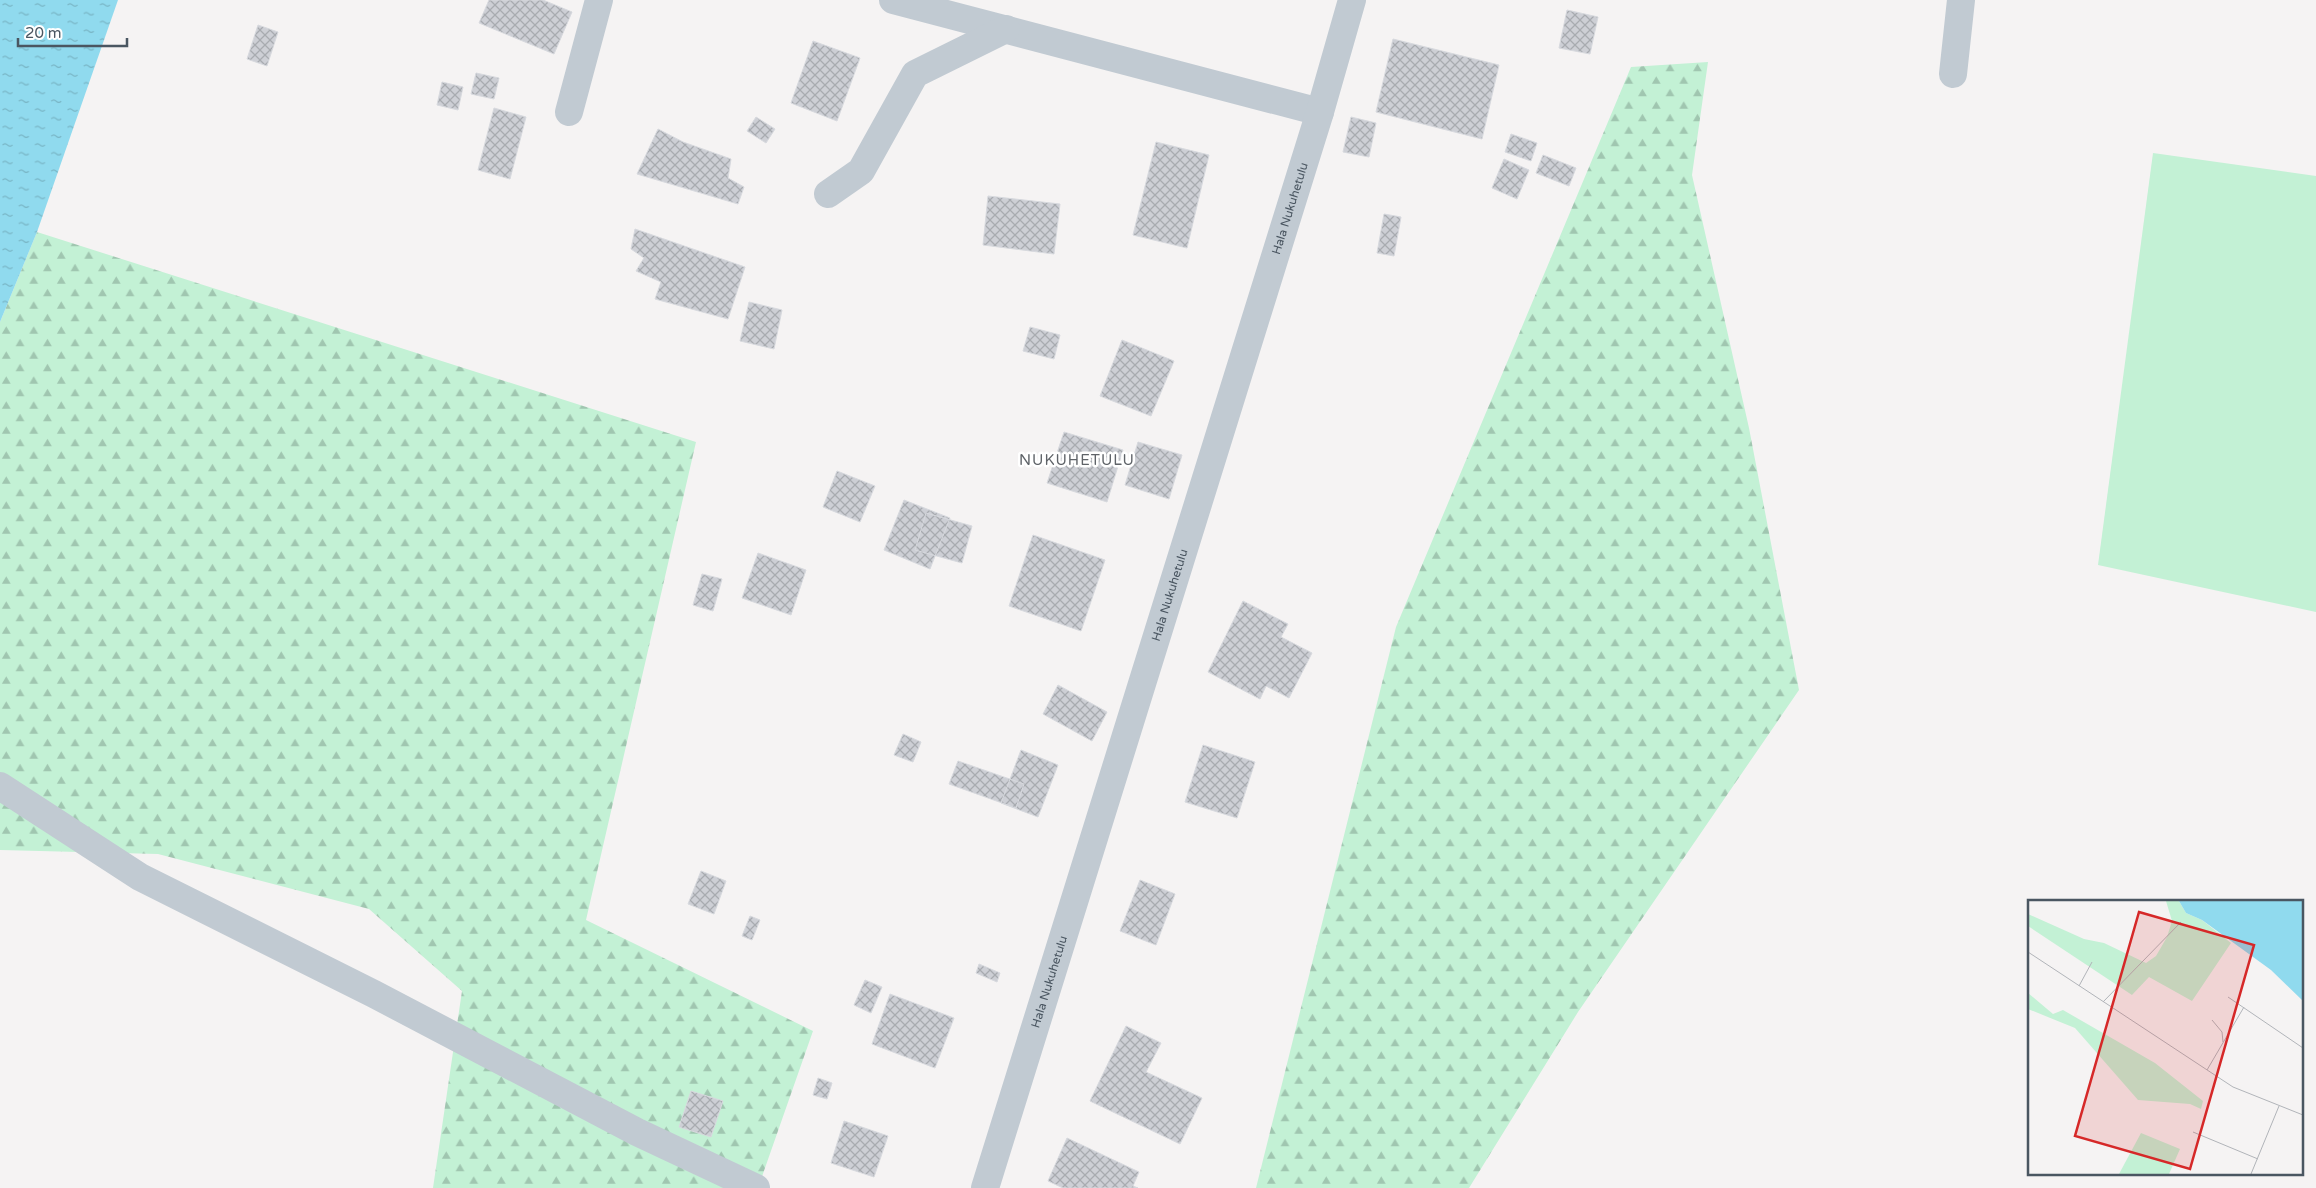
<svg xmlns="http://www.w3.org/2000/svg" width="2316" height="1188" viewBox="0 0 2316 1188" font-family="'Varela Round',sans-serif">
<style>
.green{fill:#c3f1d5}
.forest{fill:url(#forest-firs)}
.water{fill:url(#water-ripples)}
.building{fill:url(#building-cross-hatch);stroke:#d7d9de}
.lines{fill:none;stroke-linecap:round;stroke-linejoin:round}
.street{stroke:#c1cad2;stroke-width:28}
.labels{text-anchor:middle;stroke-width:5;stroke-linejoin:round;paint-order:stroke}
.street-label{font-size:12px;fill:#4a5661;stroke:#fff}
.quarter-label{font-size:15px;letter-spacing:1px;fill:#5f6368;stroke:#fff}
.inset-road{fill:none;stroke:#b1b4b9;stroke-width:1}
.view{fill:#d62828;fill-opacity:0.15;stroke:#d62828;stroke-width:2.5}
.inset-edge{fill:none;stroke:#4a5661;stroke-width:2.5}
</style>
<defs>
<pattern id="forest-firs" width="22" height="20" patternUnits="userSpaceOnUse" patternTransform="scale(1.25)"><rect width="22" height="20" fill="#c3f1d5"/><path d="M5 1l3.5 6h-7zM16 11l3.5 6h-7z" fill="#a0c6b0"/></pattern>
<pattern id="water-ripples" width="26" height="14" patternUnits="userSpaceOnUse" patternTransform="scale(1.25)"><rect width="26" height="14" fill="#90daee"/><path d="M2 4q2-2 4 0t4 0M15 11q2-2 4 0t4 0" fill="none" stroke="#78b4c4"/></pattern>
<pattern id="building-cross-hatch" width="8" height="8" patternUnits="userSpaceOnUse" patternTransform="scale(1.25)"><rect width="8" height="8" fill="#cdcfd5"/><path d="M0 0l8 8M0 8l8-8" fill="none" stroke="#a8abb0"/></pattern>
</defs>
<rect width="100%" height="100%" fill="#f5f3f3"/>
<path class="green" d="M2153,153L2316,176V612L2098,565Z"/>
<path class="forest" d="M1708,62L1692,175L1749,428L1799,690L1578,1012L1469,1188H1256L1396,627L1631,67Z
M37,232L696,442L586,920L813,1031L758,1188H433L462,991L369,909L158,854L0,850V322Z"/>
<path class="water" d="M0,0H118L37,232L0,322Z"/>
<path class="building" d="M489,0H543L572,12L554,54L479,23Z
M1567,10L1598,17L1590,54L1559,48Z
M258,25L278,32L267,66L247,59Z
M1393,39L1499,65L1482,139L1376,112Z
M813,41L860,58L837,121L791,103Z
M476,73L499,78L494,99L471,94Z
M442,82L463,87L458,110L437,105Z
M494,108L526,117L510,179L478,170Z
M756,117L775,129L766,143L747,131Z
M1351,117L1376,123L1369,157L1343,152Z
M658,129L683,142L731,159L728,178L744,187L738,204L637,174Z
M1511,134L1537,143L1531,161L1505,152Z
M1156,142L1209,155L1187,248L1133,235Z
M1543,155L1576,168L1569,186L1536,173Z
M1504,159L1529,170L1517,199L1492,188Z
M988,196L1060,204L1054,254L983,245Z
M1384,214L1401,217L1394,256L1377,253Z
M635,229L745,267L728,319L655,299L661,282L636,271L644,258L631,249Z
M749,302L782,310L774,349L740,341Z
M1030,327L1060,335L1054,359L1023,351Z
M1122,340L1174,361L1151,416L1100,396Z
M1064,432L1123,450L1107,502L1047,483Z
M1138,442L1182,455L1169,499L1125,485Z
M837,471L875,486L860,522L823,507Z
M904,500L950,518L930,569L884,550Z
M926,513L972,526L962,563L915,550Z
M1033,535L1105,560L1081,631L1009,606Z
M758,553L806,570L791,615L742,598Z
M702,574L722,579L713,611L693,605Z
M1243,601L1288,624L1281,637L1312,653L1289,698L1266,686L1260,699L1208,672Z
M1058,685L1107,712L1092,741L1043,714Z
M903,734L921,742L913,762L894,755Z
M1203,745L1255,762L1237,818L1185,802Z
M1021,750L1058,765L1038,817L1001,803Z
M958,761L1024,784L1016,808L949,784Z
M701,871L726,881L714,914L688,904Z
M1140,880L1175,894L1156,945L1120,931Z
M750,916L760,920L752,940L742,936Z
M979,964L1000,973L997,982L976,973Z
M865,980L882,987L871,1013L854,1005Z
M890,994L954,1018L935,1068L872,1044Z
M1126,1026L1161,1043L1146,1072L1202,1098L1180,1144L1090,1101Z
M818,1078L832,1083L827,1099L813,1095Z
M691,1091L723,1101L711,1137L679,1127Z
M844,1121L888,1136L874,1177L831,1163Z
M1067,1138L1139,1172L1133,1186L1138,1188H1063L1048,1181Z"/>
<g class="lines">
<g class="street">
<path d="M893,0L1320,112"/>
<path d="M1953,74L1961,0"/>
<path d="M569,112L599,0"/>
<path d="M828,194L861,171L915,74L1006,29"/>
<path d="M0,786L140,877L374,994L637,1132L756,1188"/>
<path id="s1" d="M985,1188L1320,112L1352,0"/>
</g>
</g>
<g class="labels">
<g class="street-label">
<text dy="4" stroke="none"><textPath href="#s1" startOffset="1026">Hala Nukuhetulu</textPath></text>
<text dy="4" stroke="none"><textPath href="#s1" startOffset="621">Hala Nukuhetulu</textPath></text>
<text dy="4" stroke="none"><textPath href="#s1" startOffset="216">Hala Nukuhetulu</textPath></text>
</g>
<g class="quarter-label">
<text x="1077" y="465">NUKUHETULU</text>
</g>
</g>
<g transform="translate(2028 900)">
<rect width="275" height="275" fill="#f5f3f3"/>
<path d="M113,233L152,249L141,274H91Z" fill="#c3f1d5"/>
<path d="M138,1H151L158,13L174,20L203,43L164,101L121,77L104,95L0,26V14L56,39L76,43L118,63L128,56L139,37L144,21ZM0,93L25,114L35,110L127,163L175,201L173,209L162,204L110,200L47,128L0,109Z" fill="#c3f1d5"/>
<path d="M151,1H275V101L243,70L174,20L158,13Z" fill="#90daee"/>
<path class="inset-road" d="M0,52L205,187L275,215M51,86L64,62M200,97L275,148M75,102L153,22M184,120L194,132L195,142M179,170L216,107M165,232L230,259M223,274L251,206"/>
<path class="view" d="M111,12L226,45L162,269L47,236Z"/>
<rect width="275" height="275" class="inset-edge"/>
</g>
<path d="M18 38v8h109v-8" fill="none" stroke="#4a5661" stroke-width="2.5"/>
<text x="25" y="38" font-size="15" fill="#4a5661" stroke="#ffffff" stroke-width="4" paint-order="stroke">20 m</text>
</svg>
